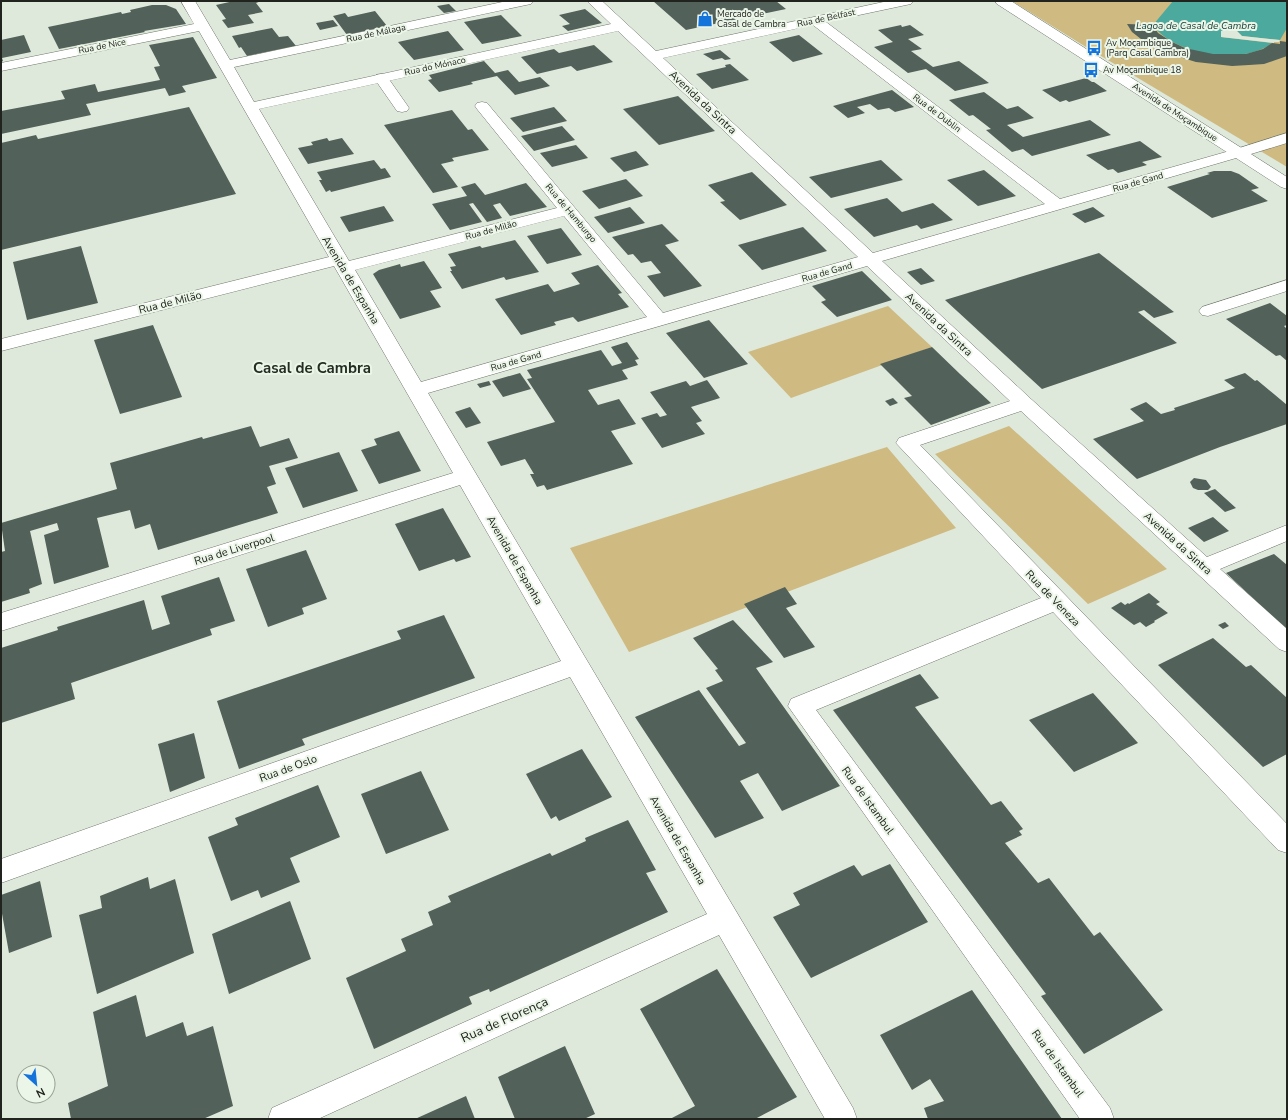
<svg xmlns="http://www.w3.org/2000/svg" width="1288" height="1120" viewBox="0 0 1288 1120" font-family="'Nunito Sans',sans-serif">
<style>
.green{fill:#cfba81}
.water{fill:#4ca99e}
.pier{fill:#dee9db}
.building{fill:#526159}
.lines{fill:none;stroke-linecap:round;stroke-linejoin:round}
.lane-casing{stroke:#6e776a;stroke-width:1}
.street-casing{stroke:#6e776a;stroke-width:1}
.secondary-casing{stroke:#6e776a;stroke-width:1}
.lane{fill:#fff;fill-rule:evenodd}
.street{fill:#fff;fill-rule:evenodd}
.secondary{fill:#fff;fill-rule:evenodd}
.labels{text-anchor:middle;stroke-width:4;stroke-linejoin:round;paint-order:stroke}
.far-poi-label{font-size:9px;fill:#20231e;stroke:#ecf6e8;text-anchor:start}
.far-street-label{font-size:9px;fill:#20231e;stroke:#ecf6e8}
.far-water-label{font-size:10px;font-style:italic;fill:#0f3a36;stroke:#ecf6e8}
.street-label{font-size:11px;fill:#20231e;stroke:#ecf6e8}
.near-street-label{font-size:13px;fill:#20231e;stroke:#ecf6e8}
.district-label{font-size:15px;font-weight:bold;fill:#252d23;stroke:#ecf6e8}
</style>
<rect width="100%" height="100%" fill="#dee9db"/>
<path class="green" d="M1012,1H1287V167L1086,47Z
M888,306L932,347L791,398L748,352Z
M1009,426L1167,569L1088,604L935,454Z
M887,447L956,528L629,652L570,548Z"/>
<path class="water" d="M1173,1H1287V28L1280,40L1242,36L1235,29L1221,31V37L1272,43C1244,66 1173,55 1153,25Z"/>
<path class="pier" d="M1235,29L1242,36L1280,40L1279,42H1274V43L1221,37V31Z"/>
<path class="building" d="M234,1H261L256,3L263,12L248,15L254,23L228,28L222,20L226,19L216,5Z
M653,1H776L786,9L686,30Z
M449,4L456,11L444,13L437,6Z
M152,5H166L176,9L186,24L144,31L145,32L59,49L48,27L121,12L122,14L131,12L130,10Z
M585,9L602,23L568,31L562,26L570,24L559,15Z
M375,11L387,26L347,35L333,16L345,13L348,17Z
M501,15L522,36L482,44L464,22Z
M333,20L338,26L320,30L316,23Z
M1127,24L1153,25L1158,33L1172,42L1185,48L1213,54H1246L1263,49L1272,43L1280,44V41L1287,42V56L1264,64L1249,65L1232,66L1196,62L1163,52L1150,46L1132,32Z
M901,25L902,27L910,25L924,35L908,39L922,49L911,51L933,67L959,61L989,83L955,91L926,69L908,73L874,47L893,42L878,30Z
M272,28L279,37L288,36L296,46L247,56L241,47L239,48L232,36Z
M448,31L464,50L414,60L398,42Z
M24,35L31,52L2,58L3,61L1,62V40Z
M799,35L823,54L793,62L769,42Z
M193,37L217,78L182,86L186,92L169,96L165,88L86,104L91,115L1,134V111L65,99L61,91L95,84L98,92L160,80L154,67L160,66L149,45Z
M594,45L613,62L577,71L571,66L537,74L521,57L554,49L559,53Z
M720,50L731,59L725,60L722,58L713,60L703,54Z
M484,61L495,73L508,70L519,82L540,77L550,86L515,95L497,76L471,82L473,84L439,92L428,80L432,79L429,75Z
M730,64L749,80L712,89L696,74L726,67L725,65Z
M1086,78L1092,82H1094L1107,91L1069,102L1066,100L1060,102L1042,90Z
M892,90L914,107L895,112L889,108L878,110L870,104L857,107L865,113L848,118L833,106Z
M984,92L1007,109L1018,106L1034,118L1007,125L1023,137L1090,120L1111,135L1032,156L1023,149L1012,152L986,130L991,129L973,115L969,116L949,100Z
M678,96L715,131L659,145L623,109Z
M189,107L236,194L1,250V143L36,135L38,139Z
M554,107L567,121L523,132L510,118Z
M452,110L468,130L472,129L489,150L452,158L454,161L441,164L458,187L433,193L384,125Z
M562,126L575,140L534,151L521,136Z
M327,138L329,141L342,138L354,154L308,164L298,148L313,145L311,142Z
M1140,141L1162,157L1142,162L1147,165L1118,173L1113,169L1108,170L1086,155Z
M576,145L588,158L552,167L540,153Z
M636,151L649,165L624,172L610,158Z
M374,160L381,169L385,168L391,177L331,192L330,190L326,192L319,180H322L317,172Z
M881,160L903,180L831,198L809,177Z
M984,170L1016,196L978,206L947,180Z
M1214,171H1231L1239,174L1259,188L1251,190L1268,201L1212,218L1167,187L1210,174L1207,173Z
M752,172L787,205L740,220L720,202L725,201L708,185Z
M626,179L643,196L599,209L582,191Z
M475,183L485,195L526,183L547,207L510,216L500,203L493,205L502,218L487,222L473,203L469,204L482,222L450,230L432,204L467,196L461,187Z
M887,198L902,212L933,203L953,220L921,229L917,225L874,237L844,209Z
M384,206L394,221L349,232L340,217Z
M630,207L645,223L608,233L594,217Z
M1093,207L1105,216L1085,223L1072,214Z
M662,224L679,241L665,245L702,286L664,297L647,276L661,273L651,261L641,263L633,254L628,255L612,237Z
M803,227L827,251L762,270L738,245Z
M561,228L582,255L547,264L527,236Z
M515,240L539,272L506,280L504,277L462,289L450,271H452L450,267L456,266L448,254L480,246L482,248Z
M81,246L98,303L27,320L13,262Z
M1099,253L1174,312L1154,318L1144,310L1138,312L1177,343L1042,389L945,300Z
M424,261L442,288L430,291L441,307L400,319L373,274L379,270L400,264L401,267Z
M598,265L622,293L618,294L629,307L578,322L573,317L554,322L556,325L521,335L495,299L548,284L554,292L580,284L571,273Z
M921,268L935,281L921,285L907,272Z
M862,271L892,300L837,317L821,302L826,300L812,286Z
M1270,303L1287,316V325L1284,326L1287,329V361L1280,355L1276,356L1226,319Z
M709,320L748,364L704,378L666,333Z
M153,325L182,397L120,414L94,340Z
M627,342L639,359L635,360L638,365L622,370L628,379L588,390L598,405L619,399L636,424L611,431L633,464L547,490L544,485L537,487L530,474H534L525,459L501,466L487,442L555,422L527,379L532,378L527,370L601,350L612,366L622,363L611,347Z
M932,347L960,374L991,403L931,425L904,398L912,396L880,364Z
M520,373L531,389L503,397L492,381Z
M1245,373L1255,381L1257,380L1287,405V424L1220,447L1137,479L1093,439L1144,421L1130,409L1146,402L1161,414L1175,410L1174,408L1235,388L1224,380Z
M707,380L720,398L691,407L702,421L696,423L705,434L662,448L641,418L657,413L660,417L667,415L650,392L686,381L690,386Z
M489,381L491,385L480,388L477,384Z
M893,398L898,403L890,406L885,401Z
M470,407L481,423L466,428L455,412Z
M251,426L260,447L289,438L298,458L269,466L276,484L267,487L278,513L158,550L150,524L135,529L130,510L97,518L109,567L54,584L44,535L59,530L57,523L30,531L42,584L29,589L30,593L1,602V552L5,551L1,523L117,489L110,463L202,437L203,439Z
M399,431L421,471L379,484L361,450L377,445L374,439Z
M339,452L358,491L303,508L285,468Z
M1194,478L1206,480L1211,487L1208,490H1198L1193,488L1190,482Z
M1215,489L1236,508L1225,512L1204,493Z
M443,508L471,557L456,562L454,559L419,571L395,524Z
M1213,517L1229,531L1204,542L1188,528Z
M306,550L327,599L302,608L304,614L268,627L246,569Z
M1274,554L1287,565V630L1226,573Z
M219,577L235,621L210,629L212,635L71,683L75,699L1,723V648L58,630L57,627L144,600L152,630L170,624L161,596Z
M785,587L797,604L786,608L815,647L784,658L744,604Z
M1149,593L1160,602L1156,604L1168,613L1154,621L1155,622L1146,627L1140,622L1134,625L1111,608L1121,602L1125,605L1128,603L1129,604Z
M444,615L475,678L302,739L305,745L239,769L217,701L401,639L397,631Z
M733,620L773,662L756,668L840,786L782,811L758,773L740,781L764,818L715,838L635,717L699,690L739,746L746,743L706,688L723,681L715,670L718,669L693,638Z
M1225,622L1229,626L1223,629L1218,625Z
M1213,638L1246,667L1251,665L1287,698V754L1263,767L1158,665Z
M920,674L939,698L915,707L991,805L1001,801L1023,829L1019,831L1022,835L1005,843L1038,883L1049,878L1094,936L1100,932L1163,1010L1084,1054L1041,996L1046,994L833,710Z
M1093,693L1138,743L1074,772L1029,720Z
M194,733L205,778L170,792L158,744Z
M582,749L612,797L559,821L556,816L551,819L526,774Z
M421,771L449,830L386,854L361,794Z
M318,785L340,837L290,858L300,882L261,898L258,890L231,901L208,837L238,825L235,818Z
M628,820L656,870L646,873L668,912L490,992L489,989L469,997L472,1004L374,1049L346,978L406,951L401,939L433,925L428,912L451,902L448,896L550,853L552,856L586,841L585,838Z
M890,864L928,922L811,978L773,917L800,905L793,893L854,865L862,876Z
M148,877L150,889L175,879L194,953L97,994L79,915L102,908L100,896Z
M40,881L52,937L9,953L1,908V895Z
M290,901L311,959L229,994L212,934Z
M717,969L797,1097L755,1119H670L695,1106L640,1009Z
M972,990L1062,1119H928L924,1108L944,1101L930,1079L912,1090L880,1035Z
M136,995L146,1037L183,1022L187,1036L213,1026L233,1106L203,1119H71L68,1103L108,1086L93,1012Z
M565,1046L595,1114L584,1119H515L498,1077Z
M466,1096L475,1119H415Z"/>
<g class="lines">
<defs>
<path id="lane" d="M381,74L386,75L407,105L409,108L407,111L402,112L397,111L374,78L376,75Z
M1287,133V143L1238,158L1233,156L1230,153L1233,150Z"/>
<path id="street" d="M181,1H195L230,60L507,1H533L531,4L526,5L234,67L254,102L611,24L587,1H602L656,51L888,1H913L911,4L906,5L826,22L1060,199L1233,150L1238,148L1243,150L1246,153L1243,156L882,261L1031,399L1207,557L1287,525V541L1220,569L1287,629V652L1279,649L1021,411L920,445L1287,824V853L1278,850L1053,612L816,710L1110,1108L1114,1119H1080L788,706L791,699L1041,598L896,443L899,438L1010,401L867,266L428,393L853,1108L857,1119H825L719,935L318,1119H268L272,1108L707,914L570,677L1,883V859L561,661L460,485L1,631V613L453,473L334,266L1,351V339L329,257L199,31L1,71V63L194,24ZM813,25L1045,204L873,253L663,58ZM618,31L858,257L663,313L487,103L482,102L477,103L475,106L477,109L557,208L349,261L259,109ZM564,216L647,317L421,382L355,270Z
M1287,280V291L1208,316L1202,315L1199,311L1202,307Z"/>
<path id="secondary" d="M995,1H1011L1287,177V189L1281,187L997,4Z"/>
</defs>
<use href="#lane" class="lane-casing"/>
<use href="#street" class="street-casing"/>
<use href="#secondary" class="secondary-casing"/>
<use href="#lane" class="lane"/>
<use href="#street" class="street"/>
<use href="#secondary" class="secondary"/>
</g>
<defs>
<symbol id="shop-bare" viewBox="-9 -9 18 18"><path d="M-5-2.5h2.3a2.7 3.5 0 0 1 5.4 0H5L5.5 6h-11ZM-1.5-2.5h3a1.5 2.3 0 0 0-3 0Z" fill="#1574dc" stroke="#ecf6e8" stroke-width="2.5" paint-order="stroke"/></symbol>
<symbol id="bus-bare" viewBox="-9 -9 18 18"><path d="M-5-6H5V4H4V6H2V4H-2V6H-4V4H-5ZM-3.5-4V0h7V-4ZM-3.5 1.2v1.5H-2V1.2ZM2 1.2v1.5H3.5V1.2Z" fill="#1574dc" stroke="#ecf6e8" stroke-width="2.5" paint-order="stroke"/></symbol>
</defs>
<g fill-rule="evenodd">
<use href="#shop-bare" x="694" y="8" width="22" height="22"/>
<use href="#bus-bare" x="1083" y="37" width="22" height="22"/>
<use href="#bus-bare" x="1080" y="59" width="22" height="22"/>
</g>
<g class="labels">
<g class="far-poi-label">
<text x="717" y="17">Mercado de<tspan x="717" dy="10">Casal de Cambra</tspan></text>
<text x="1106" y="46">Av Moçambique<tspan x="1106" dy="10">(Parq Casal Cambra)</tspan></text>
<text x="1103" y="73">Av Moçambique 18</text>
</g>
<g class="far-street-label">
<text transform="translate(826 18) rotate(-12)" y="3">Rua de Belfast</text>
<text transform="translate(376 33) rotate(-12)" y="3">Rua de Málaga</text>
<text transform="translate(102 46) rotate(-11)" y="3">Rua de Nice</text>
<text transform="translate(435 66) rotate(-12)" y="3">Rua do Mónaco</text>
<text transform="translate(1175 112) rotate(33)" y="3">Avenida de Moçambique</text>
<text transform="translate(937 113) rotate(37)" y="3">Rua de Dublin</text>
<text transform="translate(1138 182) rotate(-16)" y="3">Rua de Gand</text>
<text transform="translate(571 213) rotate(50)" y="3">Rua de Hamburgo</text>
<text transform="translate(491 230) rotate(-15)" y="3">Rua de Milão</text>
<text transform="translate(827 272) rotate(-16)" y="3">Rua de Gand</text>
<text transform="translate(516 361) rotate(-16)" y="3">Rua de Gand</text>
</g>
<g class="far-water-label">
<text x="1196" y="29">Lagoa de Casal de Cambra</text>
</g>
<g class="street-label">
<text transform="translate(703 102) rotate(43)" y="4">Avenida da Sintra</text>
<text transform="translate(351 280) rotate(59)" y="4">Avenida de Espanha</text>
<text transform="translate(170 302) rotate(-14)" y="4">Rua de Milão</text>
<text transform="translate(939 324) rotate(43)" y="4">Avenida da Sintra</text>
<text transform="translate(1178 543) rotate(42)" y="4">Avenida da Sintra</text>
<text transform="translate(234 549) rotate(-17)" y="4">Rua de Liverpool</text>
<text transform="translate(515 560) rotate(60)" y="4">Avenida de Espanha</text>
<text transform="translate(1053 598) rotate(46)" y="4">Rua de Veneza</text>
<text transform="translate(288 768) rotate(-20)" y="4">Rua de Oslo</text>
<text transform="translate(868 800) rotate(54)" y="4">Rua de Istambul</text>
<text transform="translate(678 840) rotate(60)" y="4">Avenida de Espanha</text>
<text transform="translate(1058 1063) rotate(54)" y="4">Rua de Istambul</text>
</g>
<g class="near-street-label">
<text transform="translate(504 1019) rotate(-24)" y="5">Rua de Florença</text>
</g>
<g class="district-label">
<text x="312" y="373">Casal de Cambra</text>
</g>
</g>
<rect width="1288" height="1120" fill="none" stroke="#20231e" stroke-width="4"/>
<g transform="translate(36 1084) rotate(153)"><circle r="19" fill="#ecf6e8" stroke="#9aa297"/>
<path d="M0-3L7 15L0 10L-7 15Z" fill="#1574dc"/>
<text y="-6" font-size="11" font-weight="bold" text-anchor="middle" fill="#20231e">N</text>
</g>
</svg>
